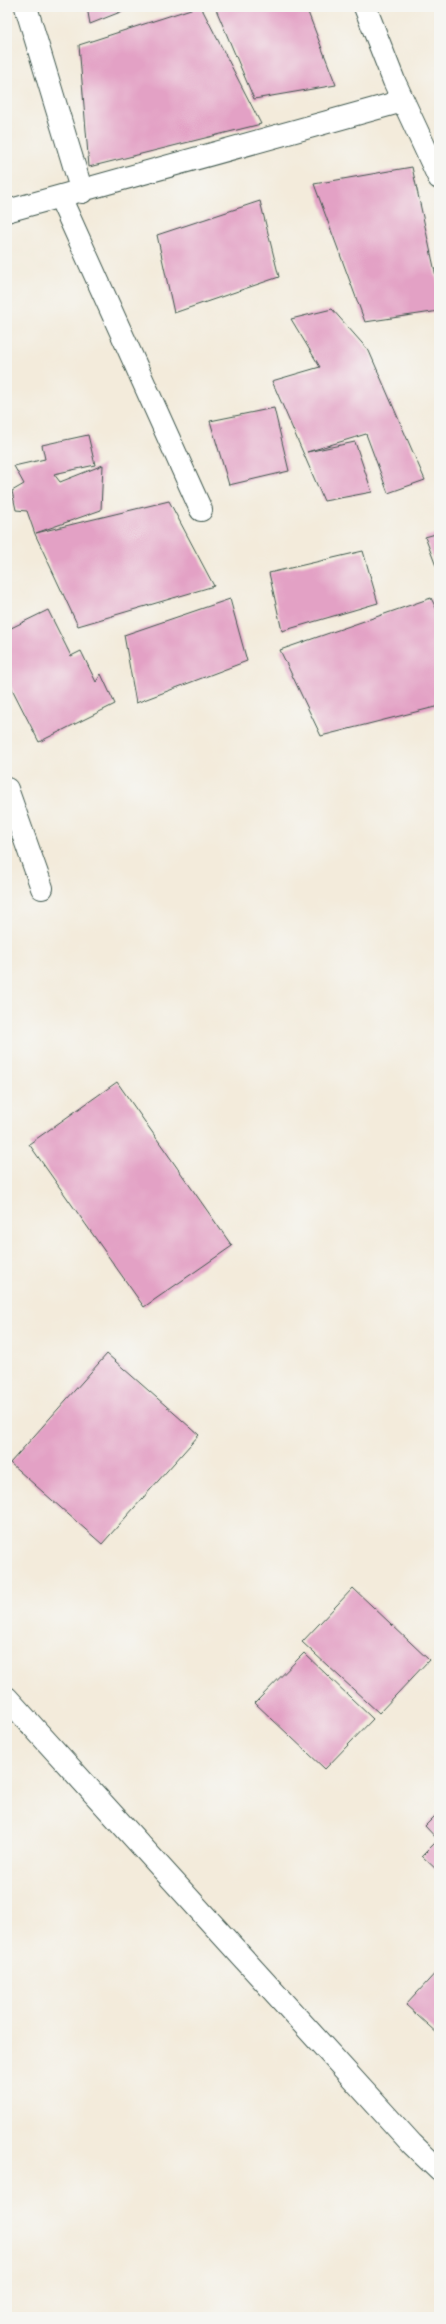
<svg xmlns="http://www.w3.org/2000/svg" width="446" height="2324" viewBox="0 0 446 2324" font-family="Vollkorn,serif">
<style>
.building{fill:#e3a1c5}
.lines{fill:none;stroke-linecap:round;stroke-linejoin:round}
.minor-casing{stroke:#3f574d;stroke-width:24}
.minor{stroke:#fff;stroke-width:22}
</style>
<rect width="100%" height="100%" fill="#f6f6f2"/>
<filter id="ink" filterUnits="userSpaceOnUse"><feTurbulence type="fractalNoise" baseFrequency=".025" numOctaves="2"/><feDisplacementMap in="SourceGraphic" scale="8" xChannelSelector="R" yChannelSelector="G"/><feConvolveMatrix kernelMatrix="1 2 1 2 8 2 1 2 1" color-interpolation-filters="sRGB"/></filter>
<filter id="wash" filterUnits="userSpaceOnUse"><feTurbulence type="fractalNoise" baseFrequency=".012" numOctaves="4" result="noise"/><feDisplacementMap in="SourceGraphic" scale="16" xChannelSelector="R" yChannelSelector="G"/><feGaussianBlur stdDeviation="0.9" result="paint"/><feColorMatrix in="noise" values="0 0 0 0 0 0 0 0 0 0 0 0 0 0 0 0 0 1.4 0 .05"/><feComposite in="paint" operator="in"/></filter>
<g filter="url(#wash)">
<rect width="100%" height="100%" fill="#f3ebdb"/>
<g id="blocks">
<path class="building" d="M87,7H133L90,24Z
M197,7H201L261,124L89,167L79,45Z
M215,7H306L336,85L254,99Z
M412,167L439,290V311L365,322L314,184Z
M260,201L279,277L174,313L157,235Z
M332,309L369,351L425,480L388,493L366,434L307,452L355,442L372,492L324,501L272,381L320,367L291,319Z
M274,408L289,471L229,485L210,421Z
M88,435L95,465L54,474L60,482L103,465L101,510L36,533L169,501L214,586L78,626L35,534L27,511L16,510L12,491L24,484L14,466L45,459L42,445Z
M439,533V574L425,537Z
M363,551L378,603L282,631L269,573Z
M431,598L439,614V706L321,736L280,650Z
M230,599L247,661L136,703L124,635Z
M48,610L71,656L81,651L96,682L101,674L115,704L39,742L7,679V630Z
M117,1082L232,1246L144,1307L29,1144Z
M107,1354L199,1435L102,1544L10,1463Z
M353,1588L429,1660L379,1713L302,1642Z
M304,1653L373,1719L325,1769L255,1703Z
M439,1812V1872L422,1856L438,1840L425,1826Z
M439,1969V2035L406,2005Z"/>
</g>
</g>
<g filter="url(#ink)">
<use href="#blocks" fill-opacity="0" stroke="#3f574d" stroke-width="1"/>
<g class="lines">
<defs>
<path id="minor" d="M26,7L82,192
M365,7L394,81L439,178
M60,197L201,510
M7,211L403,101
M7,789L42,888
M7,1698L412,2144L439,2170"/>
</defs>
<use href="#minor" class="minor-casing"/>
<use href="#minor" class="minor"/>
</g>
</g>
<rect width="446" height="2324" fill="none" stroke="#f6f6f2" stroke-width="24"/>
</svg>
